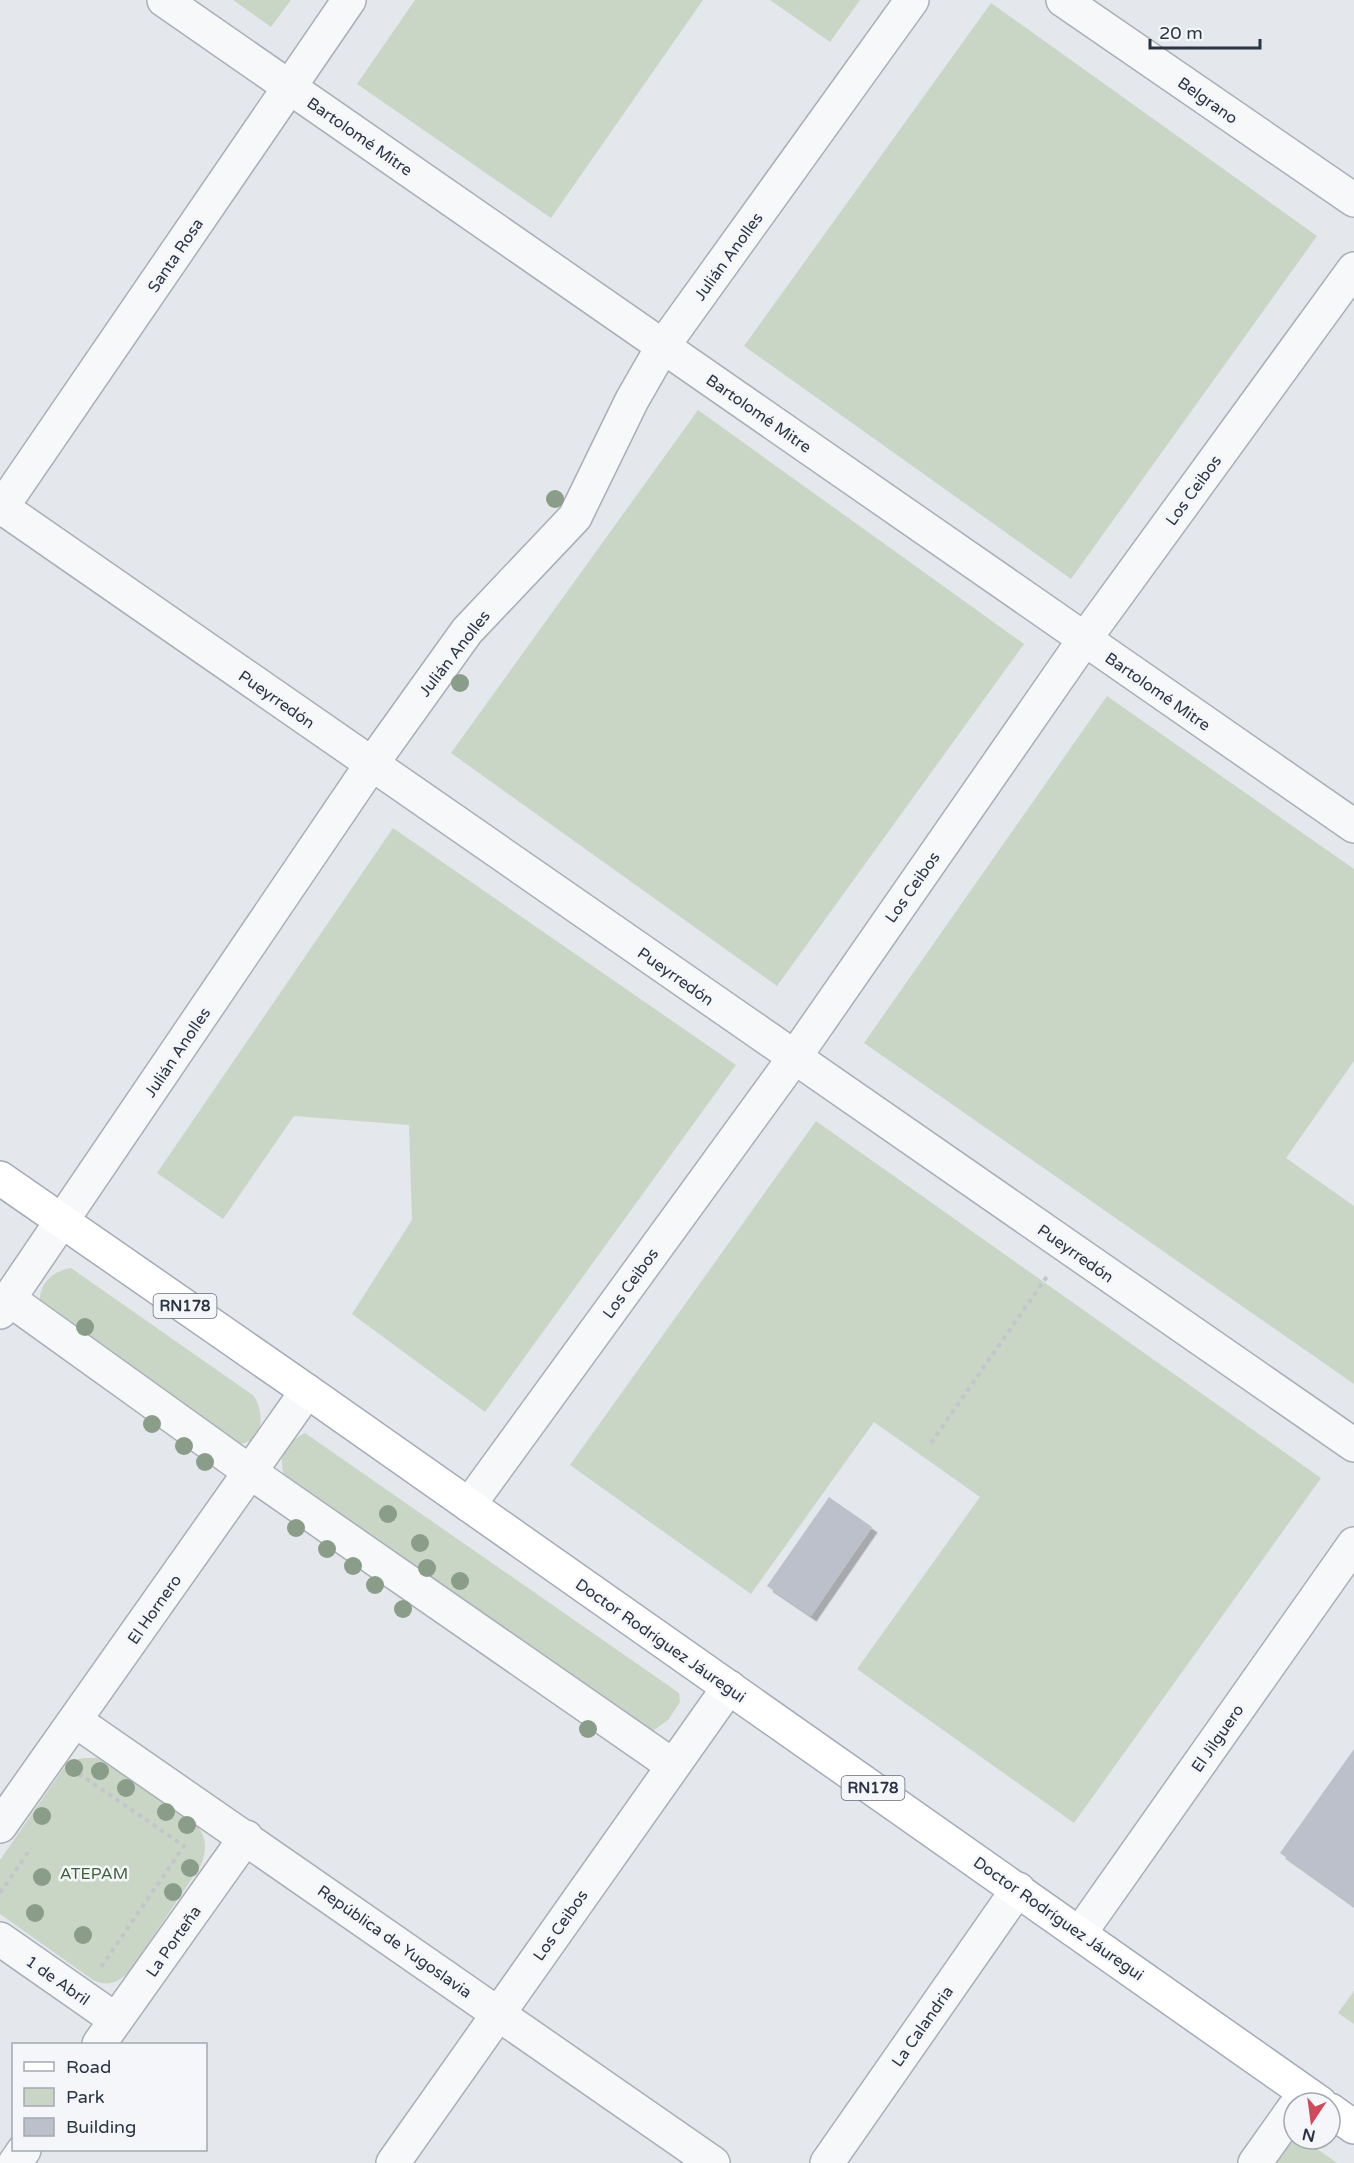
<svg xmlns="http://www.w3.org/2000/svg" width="1354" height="2163" viewBox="0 0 1354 2163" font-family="'Varela Round',sans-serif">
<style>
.green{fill:#c9d6c5}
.building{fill:#bbc0ca;filter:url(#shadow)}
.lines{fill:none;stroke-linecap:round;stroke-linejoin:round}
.street-casing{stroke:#a9aeb7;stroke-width:36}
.primary-casing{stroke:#a3abb8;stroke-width:36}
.path{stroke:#c2c5cb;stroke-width:4;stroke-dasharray:4.5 4.5;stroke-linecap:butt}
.street{stroke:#f7f8fa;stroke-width:33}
.primary{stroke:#fff;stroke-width:33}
.tree{fill:#899d89}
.labels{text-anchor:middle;stroke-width:5;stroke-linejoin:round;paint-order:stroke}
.shield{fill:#f4f6f9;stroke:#676e7b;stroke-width:1.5}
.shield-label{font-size:15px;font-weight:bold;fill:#2b3445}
.street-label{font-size:16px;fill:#2b3445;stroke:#f4f6f9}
.park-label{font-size:16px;fill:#3f6138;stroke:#f4f6f9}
</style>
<defs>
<filter id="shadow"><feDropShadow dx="5.5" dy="5.5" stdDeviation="0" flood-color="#0004"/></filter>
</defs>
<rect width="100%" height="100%" fill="#e4e7ec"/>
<path class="green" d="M233,0H291L271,27Z
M415,0H703L551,218L357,84Z
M770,0H860L830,42Z
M991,3L1317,236L1071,579L744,346Z
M698,410L1024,644L777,986L451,753Z
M1107,696L1354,869V1061L1286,1158L1354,1206V1384L864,1043Z
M393,828L736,1065L485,1412L352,1314L412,1220L409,1125L294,1116L223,1219L157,1173Z
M816,1121L1321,1478L1074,1823L857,1669L980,1497L874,1422L751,1594L570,1465Z
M71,1268L254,1396C262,1409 265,1431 250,1441C246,1443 240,1444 236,1445L46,1315C44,1311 41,1305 40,1301C39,1282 56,1270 71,1268Z
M305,1433L679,1693L680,1702L668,1720L654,1730L638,1729L286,1481C277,1457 282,1446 305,1433Z
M84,1758H97L108,1763L193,1821C206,1834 208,1847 201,1865L129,1972C117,1983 108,1987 93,1980L0,1914V1860L63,1769L71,1761Z
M1354,1991V2024L1338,2013Z
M1294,2138L1303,2139L1337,2163H1276Z"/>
<path class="building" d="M829,1497L872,1527L811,1616L767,1586Z
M1354,1749V1906L1280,1853Z"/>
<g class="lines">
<defs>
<path id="street" d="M164,0L1354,826
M1063,0L1354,200
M0,506L1354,1445
M0,510L349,0
M9,1299L250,1472L672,1765
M0,1312L371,765L467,631L575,517L632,400L663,346L912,0
M469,1505L794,1058L1084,640L1354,269
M76,1721L713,2163
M0,1826L307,1391
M1080,1933L1354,1544
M0,1939L116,2020
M99,2044L246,1837
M15,2163L24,2150
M393,2163L729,1687
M827,2163L1018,1889
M1255,2163L1294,2108"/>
<path id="primary" d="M0,1178L307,1391L1320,2103
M1330,2110L1354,2127"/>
</defs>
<use href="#street" class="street-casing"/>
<use href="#primary" class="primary-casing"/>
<path class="path" d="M931,1443L1048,1275
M79,1777L81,1775L184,1846L101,1967
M0,1893L31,1848"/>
<use href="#street" class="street"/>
<use href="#primary" class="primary"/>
</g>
<g class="tree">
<circle cx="555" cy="499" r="9"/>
<circle cx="460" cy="683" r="9"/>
<circle cx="85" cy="1327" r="9"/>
<circle cx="152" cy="1424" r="9"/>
<circle cx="184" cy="1446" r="9"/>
<circle cx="205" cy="1462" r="9"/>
<circle cx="388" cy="1514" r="9"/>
<circle cx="296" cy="1528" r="9"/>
<circle cx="420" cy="1543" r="9"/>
<circle cx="327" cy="1549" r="9"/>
<circle cx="353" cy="1566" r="9"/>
<circle cx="427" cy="1568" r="9"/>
<circle cx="460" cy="1581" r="9"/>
<circle cx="375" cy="1585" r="9"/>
<circle cx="403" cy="1609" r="9"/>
<circle cx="588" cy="1729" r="9"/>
<circle cx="74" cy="1768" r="9"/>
<circle cx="100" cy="1771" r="9"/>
<circle cx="126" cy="1788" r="9"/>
<circle cx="166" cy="1812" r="9"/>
<circle cx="42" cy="1816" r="9"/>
<circle cx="187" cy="1825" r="9"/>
<circle cx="190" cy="1868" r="9"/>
<circle cx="42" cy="1877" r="9"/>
<circle cx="173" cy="1892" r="9"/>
<circle cx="35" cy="1913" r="9"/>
<circle cx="83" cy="1935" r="9"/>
</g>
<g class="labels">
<g class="shield">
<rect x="153.5" y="1294" width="63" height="24" rx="4.5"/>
<rect x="841.5" y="1776" width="63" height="24" rx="4.5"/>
</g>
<g class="shield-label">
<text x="185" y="1311">RN178</text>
<text x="873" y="1793">RN178</text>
</g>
<g class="street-label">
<text transform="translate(1208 100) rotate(35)" y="6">Belgrano</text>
<text transform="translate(360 136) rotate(35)" y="6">Bartolomé Mitre</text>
<text transform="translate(175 255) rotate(-56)" y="6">Santa Rosa</text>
<text transform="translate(728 256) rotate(-54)" y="6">Julián Anolles</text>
<text transform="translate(759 413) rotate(35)" y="6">Bartolomé Mitre</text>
<text transform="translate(1193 490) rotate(-54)" y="6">Los Ceibos</text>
<text transform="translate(454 653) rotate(-52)" y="6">Julián Anolles</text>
<text transform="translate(1158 691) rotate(35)" y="6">Bartolomé Mitre</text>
<text transform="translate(277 699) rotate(35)" y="6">Pueyrredón</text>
<text transform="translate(912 887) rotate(-55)" y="6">Los Ceibos</text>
<text transform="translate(676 976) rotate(35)" y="6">Pueyrredón</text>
<text transform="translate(177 1052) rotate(-56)" y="6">Julián Anolles</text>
<text transform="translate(1076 1253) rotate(35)" y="6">Pueyrredón</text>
<text transform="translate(630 1283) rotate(-54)" y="6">Los Ceibos</text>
<text transform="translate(154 1609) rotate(-55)" y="6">El Hornero</text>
<text transform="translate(661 1640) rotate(35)" y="6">Doctor Rodríguez Jáuregui</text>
<text transform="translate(1217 1738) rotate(-55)" y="6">El Jilguero</text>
<text transform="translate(1059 1918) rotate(35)" y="6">Doctor Rodríguez Jáuregui</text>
<text transform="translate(560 1925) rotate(-55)" y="6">Los Ceibos</text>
<text transform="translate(173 1941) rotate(-55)" y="6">La Porteña</text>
<text transform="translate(395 1941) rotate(35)" y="6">República de Yugoslavia</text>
<text transform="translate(58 1980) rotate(35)" y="6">1 de Abril</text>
<text transform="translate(922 2026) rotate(-55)" y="6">La Calandria</text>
</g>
<g class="park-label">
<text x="94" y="1879">ATEPAM</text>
</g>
</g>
<rect x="12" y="2043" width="195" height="108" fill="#f4f6f9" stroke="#a4a8b1" stroke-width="1.5"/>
<rect x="24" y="2062" width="30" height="9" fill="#ffffff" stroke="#a4a8b1" stroke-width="1.5"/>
<text x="66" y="2073" font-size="18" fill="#2b3445">Road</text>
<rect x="24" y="2088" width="30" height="18" fill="#c9d6c5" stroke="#a4a8b1" stroke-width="1.5"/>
<text x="66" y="2103" font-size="18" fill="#2b3445">Park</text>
<rect x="24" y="2118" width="30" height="18" fill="#bbc0ca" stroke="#a4a8b1" stroke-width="1.5"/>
<text x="66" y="2133" font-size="18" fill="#2b3445">Building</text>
<g transform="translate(1312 2121) rotate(193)"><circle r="28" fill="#f4f6f9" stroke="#a4a8b1" stroke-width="1.5"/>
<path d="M0-4.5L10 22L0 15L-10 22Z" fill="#d1495b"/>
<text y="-9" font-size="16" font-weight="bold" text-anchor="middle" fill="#2b3445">N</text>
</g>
<path d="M1150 39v9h110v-9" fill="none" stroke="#2b3445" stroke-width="3"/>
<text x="1159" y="39" font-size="18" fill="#2b3445" stroke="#f4f6f9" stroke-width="4.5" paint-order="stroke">20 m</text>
</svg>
